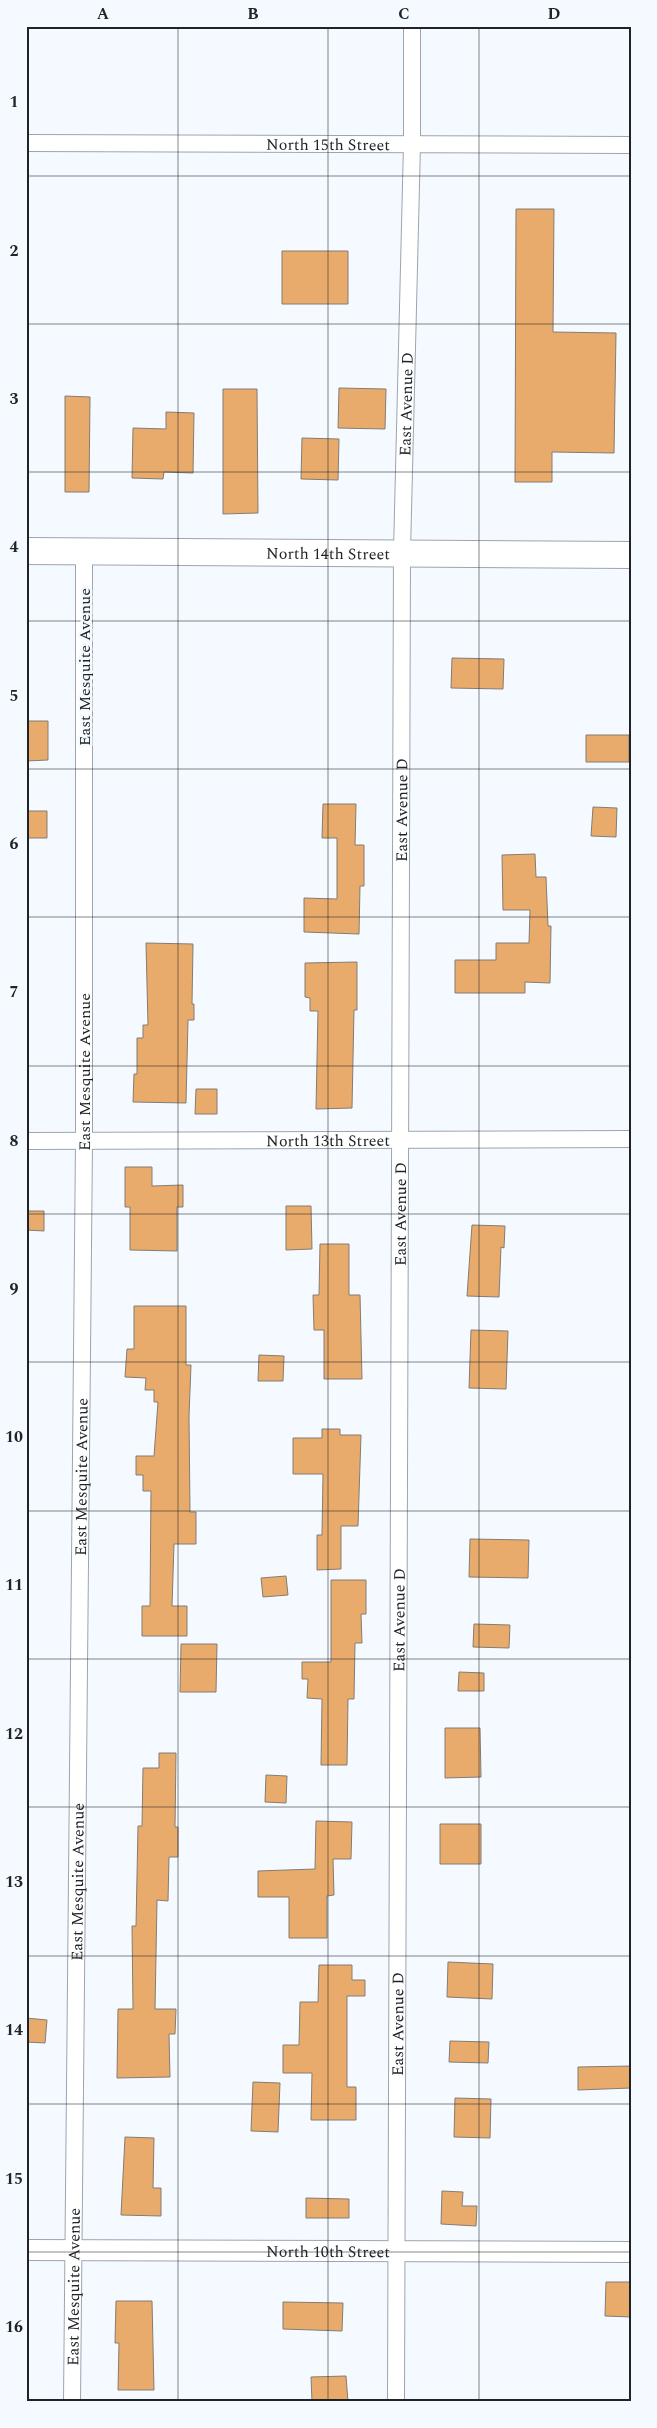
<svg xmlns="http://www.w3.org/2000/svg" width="657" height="2428" viewBox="0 0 657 2428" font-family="Spectral,serif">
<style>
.building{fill:#e9ab6b;stroke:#847c74}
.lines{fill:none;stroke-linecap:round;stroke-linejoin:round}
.minor-casing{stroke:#9ca5ad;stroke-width:18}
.tertiary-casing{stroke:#9ca5ad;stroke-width:22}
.primary-casing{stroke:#9ca5ad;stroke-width:28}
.minor{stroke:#fff;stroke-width:16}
.tertiary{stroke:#fff;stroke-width:20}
.primary{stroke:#fff;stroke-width:26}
.grid{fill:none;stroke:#202427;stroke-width:1;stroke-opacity:0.55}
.labels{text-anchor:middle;stroke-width:5;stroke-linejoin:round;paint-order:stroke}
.street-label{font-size:16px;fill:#202427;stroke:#f4faff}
.neatline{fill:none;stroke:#202427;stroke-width:2}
.grid-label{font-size:16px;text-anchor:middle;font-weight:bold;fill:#202427}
</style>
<rect width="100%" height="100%" fill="#f4faff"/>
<path class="building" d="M516,209H554L553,332L616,333L614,453L552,452V482H515Z
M282,251H348V304H282Z
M339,388L386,389L385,429L338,428Z
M223,389H257L258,513L223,514Z
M65,396L90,397L89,492H65Z
M166,412L194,413L193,473L164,472L163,479L132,478L133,428L166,429Z
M302,438L339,439L338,480L301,479Z
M452,658L504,659L503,689L451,688Z
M26,721H48V760L26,761Z
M586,735H629V762H586Z
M323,804H356L355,845H364V886H360L359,934L304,932V898L337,899V838H322Z
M593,807L617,808L616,837L591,836Z
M26,811H47V838H26Z
M535,854L536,877H546L548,926H551L550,983L525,982V993H455V960H496V943H529L530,910H503L502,855Z
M146,943L193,944L192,1004H194V1020H188L186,1103L133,1102L134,1074H137V1038H143V1025H148Z
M357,962V1010H354L352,1108L316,1109L318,1011H310V998L305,997V963Z
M196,1089H217V1114H195Z
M125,1167H152V1186L183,1185V1207H177V1251L130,1250V1207H125Z
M286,1206H311L312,1249L286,1250Z
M26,1211H44V1231L26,1230Z
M472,1225L505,1226L504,1248L501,1247L499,1297L467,1296Z
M320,1244H349V1295H360L362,1379H324V1330H314L313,1295H319Z
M134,1306H186V1365H191L189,1416L190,1512H196V1544H174L172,1606H187V1636H142V1606H150L151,1491H143V1475H136V1456H154L158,1402H154V1390H145L146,1378L125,1377L127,1349H134Z
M471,1330L508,1331L506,1389L469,1388Z
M259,1355L284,1356L283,1381H258Z
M322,1429H340V1435H361L358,1526H341V1569L317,1570V1535H322L323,1474H293V1438H322Z
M470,1539L529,1540L528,1578L469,1577Z
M286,1576L288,1595L263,1597L261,1578Z
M331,1580H366V1614H361L362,1643H355L354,1699H348L347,1765H321L322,1699L307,1698L308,1679H302V1662H331Z
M474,1624L510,1625L509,1648L473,1647Z
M181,1644H217L216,1692H180Z
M459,1672L484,1673V1691H458Z
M445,1728H480L481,1777L445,1778Z
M159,1753H176L175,1827H178V1857H169L168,1901L157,1900L155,2009H176L175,2034H169L170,2077L117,2078L118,2009H133L132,1926H136L138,1826H142L143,1768H159Z
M266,1775L287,1776L286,1803L265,1802Z
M316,1821L352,1822L351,1859H333L334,1895L327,1896V1938H289V1897H258V1871L315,1869Z
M440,1824H481V1864H440Z
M448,1962L493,1964L492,1999L447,1997Z
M319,1965H352V1980H365V1996H347V2087H356V2120H311L312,2073H283V2045H299L300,2002H318Z
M26,2018L47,2020L45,2043L26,2042Z
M450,2041L489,2042L488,2063L449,2062Z
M631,2066V2088L578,2090V2067Z
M253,2082L280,2083L278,2132L251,2131Z
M455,2098L491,2099L490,2138L454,2137Z
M125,2137L154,2138L153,2188H161V2216L121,2215Z
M442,2191L463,2192L462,2206H477L476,2226L441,2224Z
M306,2198L349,2199V2218H306Z
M606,2282H631V2317L605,2316Z
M116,2301H152L154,2390H118L119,2343H115Z
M283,2302L343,2303L342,2331L283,2329Z
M346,2376L348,2402H312L311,2377Z"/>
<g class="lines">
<defs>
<g id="minor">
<path id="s1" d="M26,143L631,145"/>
<path id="s2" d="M26,1141L631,1139"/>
<path id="s3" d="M72,2402L84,1142V552"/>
<path id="s4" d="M396,2402L402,552L412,144V26"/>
</g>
<g id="tertiary">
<path id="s5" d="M26,2250L631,2252"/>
</g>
<g id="primary">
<path id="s6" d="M26,551L631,555"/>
</g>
</defs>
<use href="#minor" class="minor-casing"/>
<use href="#tertiary" class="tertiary-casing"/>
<use href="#primary" class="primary-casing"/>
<use href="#minor" class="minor"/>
<use href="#tertiary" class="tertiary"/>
<use href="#primary" class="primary"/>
</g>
<path class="grid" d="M178,26V2402M328,26V2402M479,26V2402M26,176H631M26,324H631M26,472H631M26,621H631M26,769H631M26,917H631M26,1066H631M26,1214H631M26,1362H631M26,1511H631M26,1659H631M26,1807H631M26,1956H631M26,2104H631M26,2252H631"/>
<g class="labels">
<g class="street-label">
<text dy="6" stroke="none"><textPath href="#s1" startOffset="302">North 15th Street</textPath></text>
<text dy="6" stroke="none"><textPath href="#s4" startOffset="1998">East Avenue D</textPath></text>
<text dy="6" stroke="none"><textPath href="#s6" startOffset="302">North 14th Street</textPath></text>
<text transform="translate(84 667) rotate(-90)" y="6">East Mesquite Avenue</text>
<text dy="6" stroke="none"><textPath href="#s4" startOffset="1592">East Avenue D</textPath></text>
<text dy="6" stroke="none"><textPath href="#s3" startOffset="1330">East Mesquite Avenue</textPath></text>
<text dy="6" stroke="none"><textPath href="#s2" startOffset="302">North 13th Street</textPath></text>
<text dy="6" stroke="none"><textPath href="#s4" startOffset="1188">East Avenue D</textPath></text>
<text dy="6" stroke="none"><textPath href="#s3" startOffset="925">East Mesquite Avenue</textPath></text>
<text dy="6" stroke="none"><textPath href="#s4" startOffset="782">East Avenue D</textPath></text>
<text dy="6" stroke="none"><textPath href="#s3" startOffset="520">East Mesquite Avenue</textPath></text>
<text dy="6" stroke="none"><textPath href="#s4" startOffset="378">East Avenue D</textPath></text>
<text dy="6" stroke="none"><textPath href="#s5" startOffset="302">North 10th Street</textPath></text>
<text dy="6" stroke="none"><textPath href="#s3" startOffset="115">East Mesquite Avenue</textPath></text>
</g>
</g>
<rect width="657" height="2428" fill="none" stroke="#f4faff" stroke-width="55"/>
<rect x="28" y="28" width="602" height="2372" class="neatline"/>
<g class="grid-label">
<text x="103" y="19">A</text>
<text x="253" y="19">B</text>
<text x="404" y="19">C</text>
<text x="554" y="19">D</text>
<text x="14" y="107">1</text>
<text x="14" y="256">2</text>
<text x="14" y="404">3</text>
<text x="14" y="552">4</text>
<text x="14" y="701">5</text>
<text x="14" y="849">6</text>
<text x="14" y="997">7</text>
<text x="14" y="1146">8</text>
<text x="14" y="1294">9</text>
<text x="14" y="1442">10</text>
<text x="14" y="1590">11</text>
<text x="14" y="1739">12</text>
<text x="14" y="1887">13</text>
<text x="14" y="2035">14</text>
<text x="14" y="2184">15</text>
<text x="14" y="2332">16</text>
</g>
</svg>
